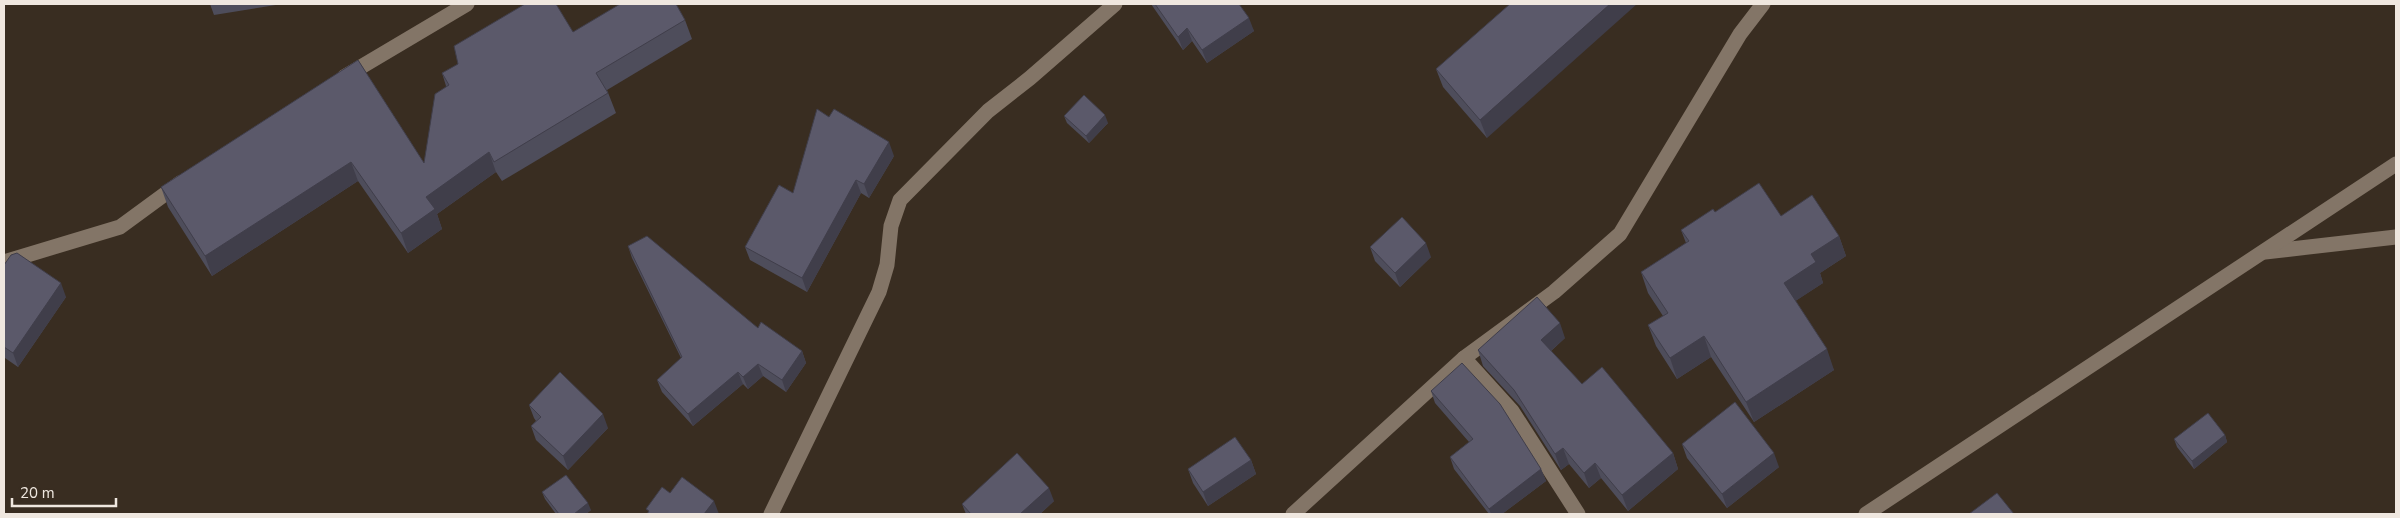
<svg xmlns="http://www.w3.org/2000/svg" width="2400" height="518" viewBox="0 0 2400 518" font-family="'Nunito Sans',sans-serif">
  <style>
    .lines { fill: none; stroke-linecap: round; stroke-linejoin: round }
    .minor { stroke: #837567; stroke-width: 15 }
    .wall { fill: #4e4d5b }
    .shaded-wall { fill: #403e4a }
    .building { fill: #5b596a; stroke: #403e4a }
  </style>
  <rect width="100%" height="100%" fill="#392d21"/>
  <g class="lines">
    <g class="minor">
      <polyline points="344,77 467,4"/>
      <polyline points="2265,252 2396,237"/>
      <polyline points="4,262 120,227 180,183"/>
      <polyline points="1464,358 1512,411 1578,514"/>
      <polyline points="771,514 879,292 887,265 891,226 900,200 988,111 1030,78 1115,4"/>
      <polyline points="1293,514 1464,358 1554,292 1620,234 1740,34 1763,4"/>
      <polyline points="1866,514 2396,164"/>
    </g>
  </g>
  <g class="wall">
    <polygon points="210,4 282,4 214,15"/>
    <polygon points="1151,4 1239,4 1254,31 1207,63 1192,41 1183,50"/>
    <polygon points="1510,4 1487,138 1443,87 1436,69"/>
    <polygon points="685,20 692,39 607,90 616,113 502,181 496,172 437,214 442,229 408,253 358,181 212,276 168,207 161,187 358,60 424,163 446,86 442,73 573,32"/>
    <polygon points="1064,116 1108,123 1089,143 1067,123"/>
    <polygon points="894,156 869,198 861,193 807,292 750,260 745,247 793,193"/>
    <polygon points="1715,212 1781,216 1839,236 1846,256 1820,273 1823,283 1795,301 1834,370 1754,422 1711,357 1677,379 1656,346 1648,325 1663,316 1648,293 1641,272 1686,243 1681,230"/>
    <polygon points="628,246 758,328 802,351 806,363 786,392 763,376 748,389 743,384 693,426 662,392 657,380 681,358 632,258"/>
    <polygon points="1370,247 1431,257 1400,287 1375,261"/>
    <polygon points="4,265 66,297 18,367 5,358 4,360"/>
    <polygon points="1565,338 1551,351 1582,384 1673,453 1678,469 1628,511 1601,478 1589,488 1569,464 1561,470 1520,406 1483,366 1478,350"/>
    <polygon points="1431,391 1541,469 1546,481 1502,514 1489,514 1454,469 1450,457 1469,442 1435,403"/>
    <polygon points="529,405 608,428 568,470 536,440 531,426 536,421 534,418"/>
    <polygon points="2225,435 2227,442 2194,469 2177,447 2174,439"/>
    <polygon points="1682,444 1779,467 1727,508 1687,458"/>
    <polygon points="1251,460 1256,474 1208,506 1193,483 1188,469"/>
    <polygon points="542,492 591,510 586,514 556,514 545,499"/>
    <polygon points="1054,501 1040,514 966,514 962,504"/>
  </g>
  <g class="shaded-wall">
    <polygon points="1610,4 1637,4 1487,138 1480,120"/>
    <polygon points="1249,18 1254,31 1207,63 1202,50"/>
    <polygon points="1187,28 1192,41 1183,50 1178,37"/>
    <polygon points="1105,115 1108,123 1089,143 1086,136"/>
    <polygon points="889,142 894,156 869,198 864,184"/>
    <polygon points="489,152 496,172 437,214 442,229 408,253 401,233 426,197"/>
    <polygon points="351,162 358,181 212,276 205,256"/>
    <polygon points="856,180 861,193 807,292 802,278"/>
    <polygon points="1839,236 1846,256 1820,273 1823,283 1791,304 1784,283 1811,254"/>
    <polygon points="1426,243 1431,257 1400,287 1395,273"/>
    <polygon points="61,283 66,297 18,367 13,353"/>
    <polygon points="1560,323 1565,338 1546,355 1541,340"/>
    <polygon points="1704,336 1711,357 1677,379 1670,358"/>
    <polygon points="1827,349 1834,370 1754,422 1746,402"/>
    <polygon points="802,351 806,363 786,392 782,380"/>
    <polygon points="758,364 763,376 748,389 743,377"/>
    <polygon points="738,372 743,384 693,426 688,414"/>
    <polygon points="603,414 608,428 568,470 563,456"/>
    <polygon points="2225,435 2227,442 2194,469 2192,461"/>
    <polygon points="1563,448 1569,464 1561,470 1555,454"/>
    <polygon points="1673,453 1678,469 1628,511 1622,495"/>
    <polygon points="1774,453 1779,467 1727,508 1722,494"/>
    <polygon points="1251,460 1256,474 1208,506 1203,492"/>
    <polygon points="1595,463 1601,478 1589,488 1584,473"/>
    <polygon points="1541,469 1546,481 1502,514 1491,514 1489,509"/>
    <polygon points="1049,488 1054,501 1040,514 1020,514"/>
    <polygon points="714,501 719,514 704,514"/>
    <polygon points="588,503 591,510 586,514 574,514"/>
  </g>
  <g class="building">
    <polygon points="525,4 556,4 573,32 620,4 676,4 685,20 596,73 608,93 494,162 489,152 426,197 435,209 401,233 351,162 205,256 161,187 358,60 424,163 435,94 449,85 442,73 458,64 454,46"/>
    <polygon points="1155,4 1239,4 1249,18 1202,50 1187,28 1178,37"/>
    <polygon points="1510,4 1610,4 1480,120 1436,69"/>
    <polygon points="1084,95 1105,115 1086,136 1064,116"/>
    <polygon points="817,109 829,117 834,109 889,142 864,184 856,180 802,278 745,247 779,185 793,193"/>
    <polygon points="1759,183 1781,216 1812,195 1839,236 1811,254 1816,262 1784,283 1827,349 1746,402 1704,336 1670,358 1648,325 1668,313 1641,272 1689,241 1681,230 1713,209 1715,212"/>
    <polygon points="1402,217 1426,243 1395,273 1370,247"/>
    <polygon points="647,236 758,328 761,322 802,351 782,380 758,364 743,377 738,372 688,414 657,380 682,357 628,246"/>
    <polygon points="17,253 61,283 13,353 4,347 4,265 11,255"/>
    <polygon points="1537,297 1560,323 1541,340 1582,384 1602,367 1673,453 1622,495 1595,463 1584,473 1563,448 1555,454 1514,390 1478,350"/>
    <polygon points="1462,363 1500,404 1541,469 1489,509 1450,457 1473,439 1431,391"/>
    <polygon points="560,372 603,414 563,456 531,426 541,417 529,405"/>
    <polygon points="1735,402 1774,453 1722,494 1682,444"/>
    <polygon points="2208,413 2225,435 2192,461 2174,439"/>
    <polygon points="1235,437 1251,460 1203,492 1188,469"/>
    <polygon points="1017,453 1049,488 1020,514 971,514 962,504"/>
    <polygon points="566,475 588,503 574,514 559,514 542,492"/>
    <polygon points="682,477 714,501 704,514 647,514 649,511 646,509 662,487 670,493"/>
    <polygon points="1997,493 2014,514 1969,514"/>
  </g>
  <rect width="2400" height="518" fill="none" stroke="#efe7df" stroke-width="10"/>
  <path d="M12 498v8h104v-8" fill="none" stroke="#efe7df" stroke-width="2.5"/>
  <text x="20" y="498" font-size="15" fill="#efe7df" stroke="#392d21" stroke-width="4" paint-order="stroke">20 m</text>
</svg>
